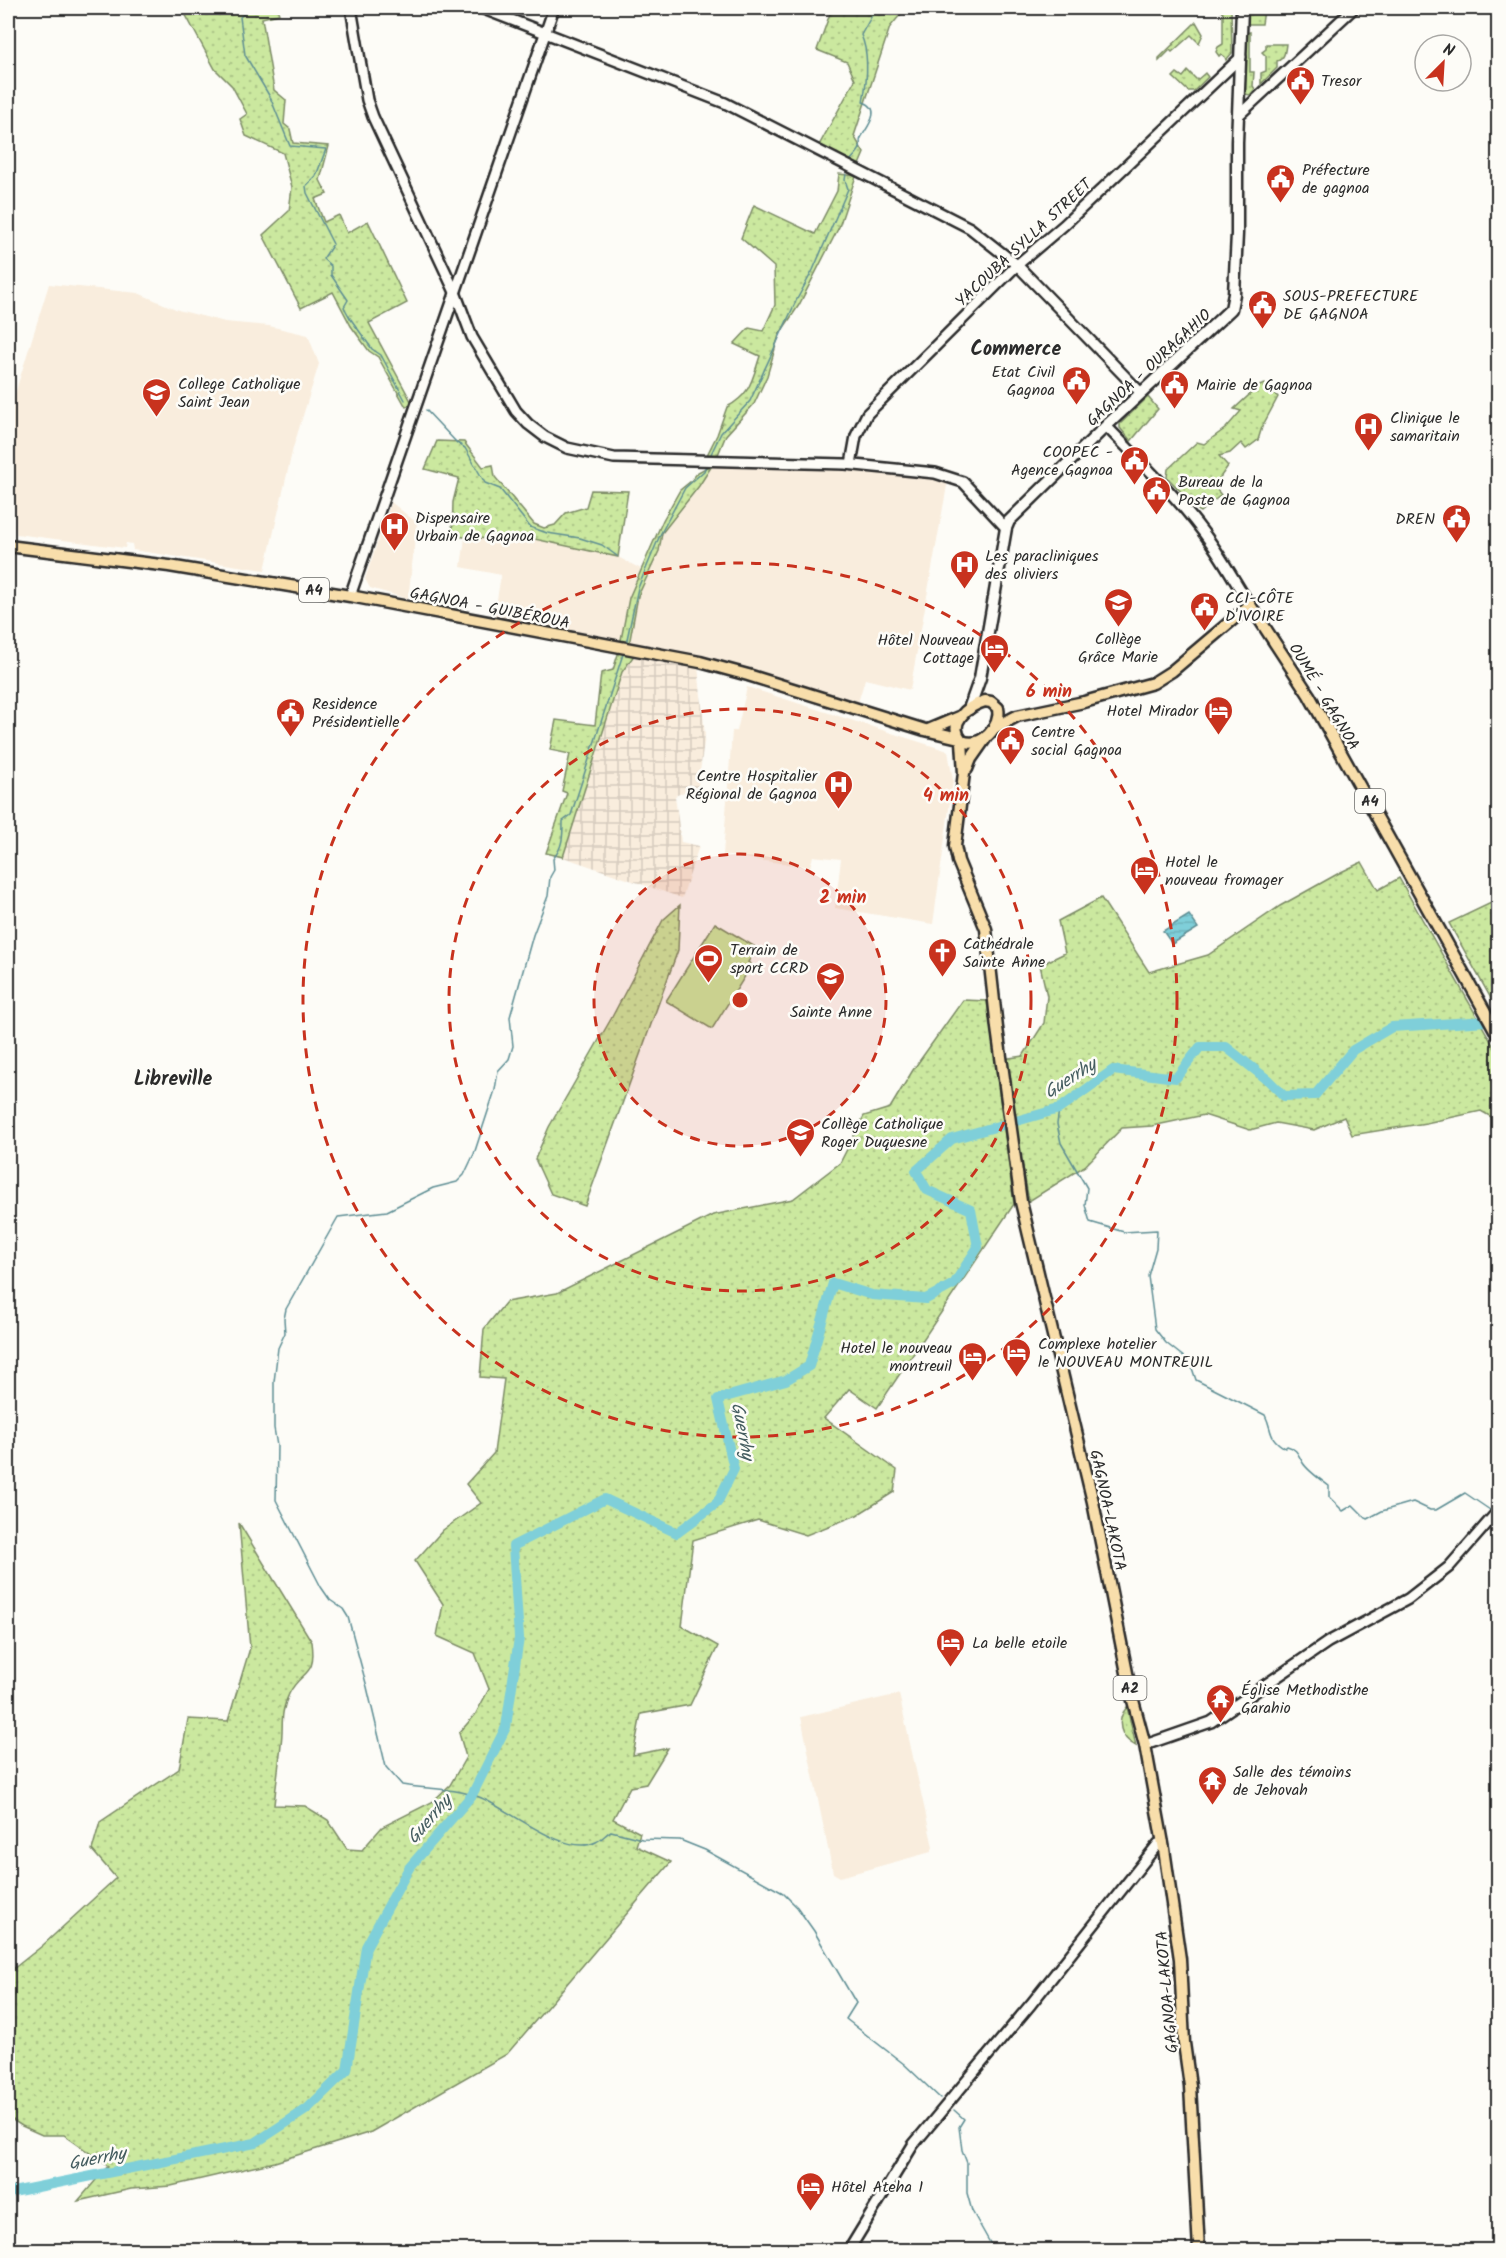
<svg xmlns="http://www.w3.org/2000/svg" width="1506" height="2258" viewBox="0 0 1506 2258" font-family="Kalam,sans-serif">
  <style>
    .built { fill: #f9eddd }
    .industrial { fill: url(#industrial-grid) }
    .grass { fill: url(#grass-dots); stroke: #7b8a65; stroke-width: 1.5 }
    .park { fill: #cbe89f; stroke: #7b8a65; stroke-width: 1.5 }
    .water { fill: url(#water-rules); stroke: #5d8d93; stroke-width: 1.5 }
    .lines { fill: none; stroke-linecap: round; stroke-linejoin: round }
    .stream { stroke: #5d8d93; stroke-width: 1.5 }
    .river { stroke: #7fcfd9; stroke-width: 10 }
    .tertiary-casing { stroke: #2b2b2b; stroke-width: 14 }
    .secondary-casing { stroke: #2b2b2b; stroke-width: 15 }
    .primary-casing { stroke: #2b2b2b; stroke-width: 15 }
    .tertiary { stroke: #fdfcf7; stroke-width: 9 }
    .secondary { stroke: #fdfcf7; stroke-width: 10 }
    .primary { stroke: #f8deab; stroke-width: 10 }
    .ring { fill: none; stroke: #c8321e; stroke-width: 3; stroke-dasharray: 10 8 }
    .labels { text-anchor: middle; stroke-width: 5; stroke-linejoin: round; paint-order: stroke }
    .shield { fill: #fdfcf7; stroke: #6a6a68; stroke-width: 1.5 }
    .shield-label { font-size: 15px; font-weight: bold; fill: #2b2b2b }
    .poi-label { font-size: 16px; fill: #2b2b2b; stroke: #fdfcf7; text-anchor: start }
    .street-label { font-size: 16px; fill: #2b2b2b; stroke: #fdfcf7 }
    .water-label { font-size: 18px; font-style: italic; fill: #445c5f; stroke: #fdfcf7 }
    .quarter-label { font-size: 20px; font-weight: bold; fill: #2b2b2b; stroke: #fdfcf7 }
    .centre { fill: #c8321e; stroke: #fdfcf7; stroke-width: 3 }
    .ring-label { font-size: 18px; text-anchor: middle; font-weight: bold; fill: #c8321e; stroke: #fdfcf7; stroke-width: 5; stroke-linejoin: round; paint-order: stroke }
  </style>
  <defs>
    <pattern id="industrial-grid" width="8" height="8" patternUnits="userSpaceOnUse" patternTransform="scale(1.5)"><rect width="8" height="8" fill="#f9eddd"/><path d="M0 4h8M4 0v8" fill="none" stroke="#d6cbbe"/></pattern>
    <pattern id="grass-dots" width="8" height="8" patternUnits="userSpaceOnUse" patternTransform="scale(1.5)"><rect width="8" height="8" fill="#cbe89f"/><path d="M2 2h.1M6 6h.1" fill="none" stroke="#aec789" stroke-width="1.8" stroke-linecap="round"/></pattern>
    <pattern id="water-rules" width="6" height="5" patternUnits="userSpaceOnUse" patternTransform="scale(1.5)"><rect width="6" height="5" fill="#7fcfd9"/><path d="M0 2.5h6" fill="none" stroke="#6eb2ba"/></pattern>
  </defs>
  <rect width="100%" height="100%" fill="#fdfcf7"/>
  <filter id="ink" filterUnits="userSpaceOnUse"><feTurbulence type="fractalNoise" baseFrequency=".0167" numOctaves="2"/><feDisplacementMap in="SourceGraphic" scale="12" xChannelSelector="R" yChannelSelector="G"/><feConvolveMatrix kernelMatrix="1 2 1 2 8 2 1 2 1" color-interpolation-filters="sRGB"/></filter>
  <g filter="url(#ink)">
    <g class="built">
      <polygon points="49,284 138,293 178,310 225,322 269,326 308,335 319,364 293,448 265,570 133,550 132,544 126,543 125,548 16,534 12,435 13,400"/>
      <polygon points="713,464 914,474 948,480 910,690 865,679 857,706 749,669 706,658 629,645 638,596 659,551 662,533 699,486"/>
      <polygon points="391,502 417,523 408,599 370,588 365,579"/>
      <polygon points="521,536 618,557 641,569 629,598 620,645 494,618 501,575 461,567 465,538"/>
      <polygon points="747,687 948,751 953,780 933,924 835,908 841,859 813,856 810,867 723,855 732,731 737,731"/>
      <polygon points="899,1694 933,1847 931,1852 840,1877 833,1873 801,1717"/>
    </g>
    <polygon class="industrial" points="635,654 698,666 705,735 698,786 675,796 681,842 699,846 682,898 563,857 622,672"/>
    <g class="grass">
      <polygon points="182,8 277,8 279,14 262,18 274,90 286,100 284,124 290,129 293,143 329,146 320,180 327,194 315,199 324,222 339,215 347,233 368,221 407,303 369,323 412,403 406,407 378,357 369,351 351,326 333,292 301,308 263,235 289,211 292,187 283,153 246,136 240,119 247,114 232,86 215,69"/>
      <polygon points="832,8 906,8 890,27 854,136 864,153 859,165 844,162 817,149 855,80 847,62 817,50"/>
      <polygon points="1218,8 1231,8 1232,53 1226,60 1225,57 1221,54 1219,56 1216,52 1218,47 1223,44 1223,13"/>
      <polygon points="1246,8 1287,8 1285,12 1264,10 1262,24 1246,24"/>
      <polygon points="1196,22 1203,34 1199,43 1191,35 1172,52 1170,50 1159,61 1159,58"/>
      <polygon points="1250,32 1250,72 1254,72 1253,86 1255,89 1250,95 1245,94 1245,33"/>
      <path d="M1266,44H1286C1285,51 1285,59 1277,61V68L1261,84V73L1266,71V56L1262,52L1266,49Z"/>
      <polygon points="1188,71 1197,80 1205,73 1208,77 1194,91 1188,91 1173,77 1177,73 1183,77"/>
      <path d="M839,174L856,176L839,227L799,305L779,335L767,376L754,404L726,435L717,457L705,459L717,435L727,407C751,394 752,380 760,356L734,344L749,328L763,331L775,305L774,267L741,238L754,205L815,234L837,191Z"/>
      <polygon points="1265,384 1278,397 1262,427 1258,440 1246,449 1241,443 1230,453 1219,456 1228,466 1214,486 1221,495 1200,512 1167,477 1168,469 1197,442 1204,444 1226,428 1241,411 1234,409 1259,386"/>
      <polygon points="1148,397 1158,409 1131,441 1120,428 1120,424"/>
      <polygon points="437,441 464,442 483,467 493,465 495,477 534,524 544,528 555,525 566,513 586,507 591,490 628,491 618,557 521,536 518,541 452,536 453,502 459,478 425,469"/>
      <polygon points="713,464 699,486 662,533 659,551 638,596 629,645 620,645 629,598 663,520 680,490 691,481 698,472"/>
      <polygon points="619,651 635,654 622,672 563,857 546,853 567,793 562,791 570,754 550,750 556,720 595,725 601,673 613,670"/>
      <polygon points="1362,862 1378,890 1399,878 1498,1054 1498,1117 1495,1119 1481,1111 1426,1123 1352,1135 1344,1117 1314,1130 1276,1123 1250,1130 1204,1115 1152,1126 1122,1128 1085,1166 1029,1201 1003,1059 1023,1056 1044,1023 1047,996 1040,965 1065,953 1058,921 1101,898 1149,972 1208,955 1280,906 1341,872"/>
      <polygon points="1491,903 1498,925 1498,1011 1449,923"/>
      <polygon points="680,905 678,950 585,1206 551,1194 535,1159 549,1127 611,1019 663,920"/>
      <path d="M963,1000L987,1001L1014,1204L877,1408L849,1389L824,1418L897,1470L894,1492L857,1515L806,1535L758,1520L693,1540L682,1626L718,1646L690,1705L641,1714L633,1755L668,1748L646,1784L630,1787L613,1819L640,1833L636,1846L671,1862L507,2054L371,2132L275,2162L171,2186L131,2189L78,2201L108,2166L64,2135H42L22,2126L8,2117V1973L42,1946L116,1878L92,1850L100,1822L179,1769L188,1719L228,1721L250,1648L239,1523L312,1642C317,1679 301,1669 289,1694C279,1716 284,1723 281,1744C279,1765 276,1785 274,1805L305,1806L328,1820L347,1849L362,1850L382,1827L432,1802L450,1785L466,1757L459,1733L475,1715L489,1689L475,1653L437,1636L443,1604L415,1561L443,1530L481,1503L466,1484L494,1453L504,1379L480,1377L484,1329L506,1302L557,1293L713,1215L793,1199L840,1163L864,1116L890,1108L913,1070Z"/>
      <path d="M1127,1707L1136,1746C1120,1738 1115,1721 1127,1707Z"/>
    </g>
    <polygon class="park" points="715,923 757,948 748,962 752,965 712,1029 666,1001"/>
    <polygon class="water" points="1189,915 1198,928 1172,944 1163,931"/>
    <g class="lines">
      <g class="stream">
        <polyline points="242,8 246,12 240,17 245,55 270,97 290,146 326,149 316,176 306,186 307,193 333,244 323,259 331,266 331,275 348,300 344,307 350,318 372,349 381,355 405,400"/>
        <path d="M851,160C854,156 859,152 860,148C861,145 859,141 861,138C866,128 884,109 863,102C867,81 870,55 861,35L876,8"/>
        <polyline points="426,410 457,443 465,448 485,483 500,489 530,527 547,533 580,538 602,545 617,556"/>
        <polyline points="710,456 721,433 750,401 796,301 813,270 848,189 845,180 846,174"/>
        <polyline points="626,644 638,588 660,535 685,488 704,471 707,463"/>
        <path d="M624,651L571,815L563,821C563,836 563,847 553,859L554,870L550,877L548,896L533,935L510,1017L513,1046L509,1059L498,1071L495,1090L474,1154L464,1175L457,1182L433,1188L387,1211L338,1217L286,1309L284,1319L285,1333L278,1348L274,1382V1428L277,1446L276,1500L321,1587L330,1600L343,1609L348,1617L367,1687L386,1767L402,1785C427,1789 455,1788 479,1797C508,1808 565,1858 596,1842C602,1839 606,1834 611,1831L642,1839L680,1840L705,1850L783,1893L797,1907L814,1931L856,2003L846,2019L904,2064L940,2098"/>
        <path d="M1059,1109L1057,1124L1061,1143L1087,1188L1085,1205L1090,1222L1124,1232L1157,1230L1156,1248L1148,1276L1155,1329L1166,1343L1190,1362L1196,1380L1265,1415C1273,1431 1267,1437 1285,1448L1287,1446C1298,1449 1298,1455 1303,1463C1308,1471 1321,1480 1329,1486V1497L1343,1511L1353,1505L1367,1519L1382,1511L1413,1502L1430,1510H1436L1465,1493L1493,1512"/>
        <polyline points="954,2110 964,2119 959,2127 962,2150 967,2163 967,2193 972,2211 994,2250"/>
      </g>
      <polyline class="river" points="8,2193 255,2143 307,2109 347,2070 366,1947 409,1868 472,1795 506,1727 519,1638 513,1546 605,1499 677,1533 717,1503 734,1469 718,1399 786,1380 809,1366 833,1283 872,1295 926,1299 954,1284 978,1247 971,1210 927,1190 916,1171 952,1139 1059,1109 1113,1070 1176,1078 1200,1047 1226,1047 1268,1080 1284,1096 1315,1095 1353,1050 1392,1027 1487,1021 1498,1012"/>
      <defs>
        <g id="tertiary">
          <polyline points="351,8 367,100 373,117 455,292 472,337 516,411 528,424 545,437 567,448 614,458 845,464 935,473 963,482 1006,528"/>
          <polyline points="481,8 725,103 970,228 1017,265 1141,393"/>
          <polyline points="1239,115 1354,8"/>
          <path d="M1106,426C1142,463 1181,500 1211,543C1225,563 1237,585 1250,605"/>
          <polyline points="851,464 856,436 867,414 1017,265 1064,225 1241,57"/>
          <polyline points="350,596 554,8"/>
          <polyline points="1145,1745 1211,1722 1328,1642 1408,1599 1449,1567 1498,1511"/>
          <polyline points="849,2250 913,2145 1031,2004 1158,1844 1163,1842"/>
        </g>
        <polyline id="secondary" points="969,709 980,678 1006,528 1009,521 1106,426 1231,309 1234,294 1237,234 1237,142 1242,8"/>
        <g id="primary">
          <polyline points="8,546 169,566 350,596 700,662 748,675 925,730 959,738"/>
          <path d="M985,701L991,702L998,708C1002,727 981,749 962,741C946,723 968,706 985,701Z"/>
          <polyline points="994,728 1017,716 1084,702 1153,683 1172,671 1250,605 1309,695 1498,1035"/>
          <polyline points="928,730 959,717"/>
          <polyline points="962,741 964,773 955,846 958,861 986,929 997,1028 1021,1202 1093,1502 1131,1693 1145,1745 1164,1849 1180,1959 1184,2043 1190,2086 1199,2250"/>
          <polyline points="967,769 971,759 985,739"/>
        </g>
      </defs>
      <use href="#tertiary" class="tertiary-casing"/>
      <use href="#secondary" class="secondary-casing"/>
      <use href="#primary" class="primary-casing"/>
      <use href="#tertiary" class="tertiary"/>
      <use href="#secondary" class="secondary"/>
      <use href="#primary" class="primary"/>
    </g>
  </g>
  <circle cx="740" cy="1000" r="146" fill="#c8321e" fill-opacity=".12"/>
  <g class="ring">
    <circle cx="740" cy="1000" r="146"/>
    <circle cx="740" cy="1000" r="291"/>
    <circle cx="740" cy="1000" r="437"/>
  </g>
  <defs>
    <symbol id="civic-pin" viewBox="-11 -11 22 30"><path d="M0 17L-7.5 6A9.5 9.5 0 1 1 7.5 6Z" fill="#c8321e" stroke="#fdfcf7"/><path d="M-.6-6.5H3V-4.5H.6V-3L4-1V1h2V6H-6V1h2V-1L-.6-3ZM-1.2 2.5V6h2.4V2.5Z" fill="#fff"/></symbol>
    <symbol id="school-pin" viewBox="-11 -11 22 30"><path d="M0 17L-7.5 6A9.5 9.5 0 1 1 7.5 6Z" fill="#c8321e" stroke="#fdfcf7"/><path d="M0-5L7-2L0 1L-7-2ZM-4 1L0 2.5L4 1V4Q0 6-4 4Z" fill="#fff"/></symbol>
    <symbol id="hospital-pin" viewBox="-11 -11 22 30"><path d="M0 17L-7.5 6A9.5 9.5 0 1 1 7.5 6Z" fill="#c8321e" stroke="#fdfcf7"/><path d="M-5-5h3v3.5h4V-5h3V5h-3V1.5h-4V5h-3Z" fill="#fff"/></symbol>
    <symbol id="hotel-pin" viewBox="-11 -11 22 30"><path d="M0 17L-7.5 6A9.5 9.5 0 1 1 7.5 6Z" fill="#c8321e" stroke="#fdfcf7"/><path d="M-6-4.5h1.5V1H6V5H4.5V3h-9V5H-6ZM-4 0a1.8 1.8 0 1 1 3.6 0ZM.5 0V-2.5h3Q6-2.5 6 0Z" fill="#fff"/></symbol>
    <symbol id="church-pin" viewBox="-11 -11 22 30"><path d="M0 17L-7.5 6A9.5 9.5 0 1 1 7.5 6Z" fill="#c8321e" stroke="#fdfcf7"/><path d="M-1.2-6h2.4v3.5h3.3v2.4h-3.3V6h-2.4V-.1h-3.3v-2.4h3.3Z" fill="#fff"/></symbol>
    <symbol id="stadium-pin" viewBox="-11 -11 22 30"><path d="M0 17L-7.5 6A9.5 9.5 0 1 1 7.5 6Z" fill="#c8321e" stroke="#fdfcf7"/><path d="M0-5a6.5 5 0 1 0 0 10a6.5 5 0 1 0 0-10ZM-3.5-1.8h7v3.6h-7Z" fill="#fff"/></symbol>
    <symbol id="temple-pin" viewBox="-11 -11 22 30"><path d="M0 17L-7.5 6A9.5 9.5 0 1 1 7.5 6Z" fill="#c8321e" stroke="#fdfcf7"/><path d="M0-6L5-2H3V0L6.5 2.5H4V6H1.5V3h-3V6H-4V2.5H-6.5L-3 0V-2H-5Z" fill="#fff"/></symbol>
  </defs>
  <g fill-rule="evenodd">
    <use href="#civic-pin" x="1284" y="64" width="33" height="45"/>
    <use href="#civic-pin" x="1264" y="162" width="33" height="45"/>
    <use href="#civic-pin" x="1246" y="288" width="33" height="45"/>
    <use href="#civic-pin" x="1060" y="364" width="33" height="45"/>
    <use href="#civic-pin" x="1158" y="368" width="33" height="45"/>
    <use href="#school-pin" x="140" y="376" width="33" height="45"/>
    <use href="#hospital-pin" x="1352" y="410" width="33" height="45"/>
    <use href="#civic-pin" x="1118" y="444" width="33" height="45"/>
    <use href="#civic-pin" x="1140" y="474" width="33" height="45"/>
    <use href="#civic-pin" x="1440" y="502" width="33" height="45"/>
    <use href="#hospital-pin" x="378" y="510" width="33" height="45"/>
    <use href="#hospital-pin" x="948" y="548" width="33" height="45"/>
    <use href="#school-pin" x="1102" y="586" width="33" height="45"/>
    <use href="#civic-pin" x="1188" y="590" width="33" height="45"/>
    <use href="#hotel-pin" x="978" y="632" width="33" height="45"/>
    <use href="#hotel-pin" x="1202" y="694" width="33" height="45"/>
    <use href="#civic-pin" x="274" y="696" width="33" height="45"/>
    <use href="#civic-pin" x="994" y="724" width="33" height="45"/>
    <use href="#hospital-pin" x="822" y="768" width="33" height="45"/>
    <use href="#hotel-pin" x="1128" y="854" width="33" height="45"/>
    <use href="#church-pin" x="926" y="936" width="33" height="45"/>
    <use href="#stadium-pin" x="692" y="942" width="33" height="45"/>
    <use href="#school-pin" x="814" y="960" width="33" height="45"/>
    <use href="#school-pin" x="784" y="1116" width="33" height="45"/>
    <use href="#hotel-pin" x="1000" y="1336" width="33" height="45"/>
    <use href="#hotel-pin" x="956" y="1340" width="33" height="45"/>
    <use href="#hotel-pin" x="934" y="1626" width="33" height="45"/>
    <use href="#temple-pin" x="1204" y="1682" width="33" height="45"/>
    <use href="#temple-pin" x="1196" y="1764" width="33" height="45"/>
    <use href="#hotel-pin" x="794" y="2170" width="33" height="45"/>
  </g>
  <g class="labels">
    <g class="shield">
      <rect x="299" y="578" width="30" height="24" rx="4.5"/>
      <rect x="1355" y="789" width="30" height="24" rx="4.5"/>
      <rect x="1113.5" y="1676" width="33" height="24" rx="4.5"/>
    </g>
    <g class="shield-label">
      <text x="314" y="595">A4</text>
      <text x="1370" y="806">A4</text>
      <text x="1130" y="1693">A2</text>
    </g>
    <g class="poi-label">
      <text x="1321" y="86">Tresor</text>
      <text x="1302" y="175">Préfecture<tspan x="1302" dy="18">de gagnoa</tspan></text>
      <text x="1283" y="301">SOUS-PREFECTURE<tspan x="1283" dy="18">DE GAGNOA</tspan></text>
      <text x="1055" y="377" text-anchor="end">Etat Civil<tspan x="1055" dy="18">Gagnoa</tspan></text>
      <text x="178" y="389">College Catholique<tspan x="178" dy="18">Saint Jean</tspan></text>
      <text x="1196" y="390">Mairie de Gagnoa</text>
      <text x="1390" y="423">Clinique le<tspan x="1390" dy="18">samaritain</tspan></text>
      <text x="1113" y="457" text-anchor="end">COOPEC -<tspan x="1113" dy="18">Agence Gagnoa</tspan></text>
      <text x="1178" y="487">Bureau de la<tspan x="1178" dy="18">Poste de Gagnoa</tspan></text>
      <text x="415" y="523">Dispensaire<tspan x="415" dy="18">Urbain de Gagnoa</tspan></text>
      <text x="1435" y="524" text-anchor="end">DREN</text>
      <text x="985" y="561">Les paracliniques<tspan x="985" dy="18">des oliviers</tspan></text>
      <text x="1225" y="603">CCI-CÔTE<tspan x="1225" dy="18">D'IVOIRE</tspan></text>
      <text x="1118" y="644" text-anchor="middle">Collège<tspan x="1118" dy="18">Grâce Marie</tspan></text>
      <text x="974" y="645" text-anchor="end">Hôtel Nouveau<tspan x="974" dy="18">Cottage</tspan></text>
      <text x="312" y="709">Residence<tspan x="312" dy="18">Présidentielle</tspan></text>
      <text x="1198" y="716" text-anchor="end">Hotel Mirador</text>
      <text x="1031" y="737">Centre<tspan x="1031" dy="18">social Gagnoa</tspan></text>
      <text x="817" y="781" text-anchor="end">Centre Hospitalier<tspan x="817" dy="18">Régional de Gagnoa</tspan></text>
      <text x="1165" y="867">Hotel le<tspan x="1165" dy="18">nouveau fromager</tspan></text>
      <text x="963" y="949">Cathédrale<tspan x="963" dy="18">Sainte Anne</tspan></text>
      <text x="730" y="955">Terrain de<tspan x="730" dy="18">sport CCRD</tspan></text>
      <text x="831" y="1017" text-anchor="middle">Sainte Anne</text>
      <text x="821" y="1129">Collège Catholique<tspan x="821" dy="18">Roger Duquesne</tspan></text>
      <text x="1038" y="1349">Complexe hotelier<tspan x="1038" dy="18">le NOUVEAU MONTREUIL</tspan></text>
      <text x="952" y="1353" text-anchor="end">Hotel le nouveau<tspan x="952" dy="18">montreuil</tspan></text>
      <text x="972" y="1648">La belle etoile</text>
      <text x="1241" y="1695">Église Methodisthe<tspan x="1241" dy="18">Garahio</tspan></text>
      <text x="1233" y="1777">Salle des témoins<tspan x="1233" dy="18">de Jehovah</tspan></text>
      <text x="831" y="2192">Hôtel Ateha 1</text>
    </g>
    <g class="street-label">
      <text transform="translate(1023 242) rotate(-43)" y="6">YACOUBA SYLLA STREET</text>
      <text transform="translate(1148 367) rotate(-43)" y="6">GAGNOA - OURAGAHIO</text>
      <text transform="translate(490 607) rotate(11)" y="6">GAGNOA - GUIBÉROUA</text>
      <text transform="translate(1325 696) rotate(59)" y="6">OUMÉ - GAGNOA</text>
      <text transform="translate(1109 1510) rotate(78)" y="6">GAGNOA-LAKOTA</text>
      <text transform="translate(1166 1992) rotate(-95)" y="6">GAGNOA-LAKOTA</text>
    </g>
    <g class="water-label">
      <text transform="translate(1070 1078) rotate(-33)" y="6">Guerrhy</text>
      <text transform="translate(743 1431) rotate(79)" y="6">Guerrhy</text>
      <text transform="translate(429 1819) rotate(-49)" y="6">Guerrhy</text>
      <text transform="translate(97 2158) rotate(-11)" y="6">Guerrhy</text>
    </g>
    <g class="quarter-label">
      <text x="1016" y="355">Commerce</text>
      <text x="173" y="1085">Libreville</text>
    </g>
  </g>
  <circle cx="740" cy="1000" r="9" class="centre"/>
  <g class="ring-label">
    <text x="1049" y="697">6 min</text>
    <text x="946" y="801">4 min</text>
    <text x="843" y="903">2 min</text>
  </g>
  <rect width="1506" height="2258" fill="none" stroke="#fdfcf7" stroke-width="30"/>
  <rect x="15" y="15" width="1476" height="2228" fill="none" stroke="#2b2b2b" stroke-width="2" filter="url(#ink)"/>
  <g transform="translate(1443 63) rotate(24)"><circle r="28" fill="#fdfcf7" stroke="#a9a8a5" stroke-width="1.5"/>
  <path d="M0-4.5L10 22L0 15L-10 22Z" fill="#c8321e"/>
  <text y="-9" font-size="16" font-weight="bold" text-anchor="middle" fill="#2b2b2b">N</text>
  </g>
</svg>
